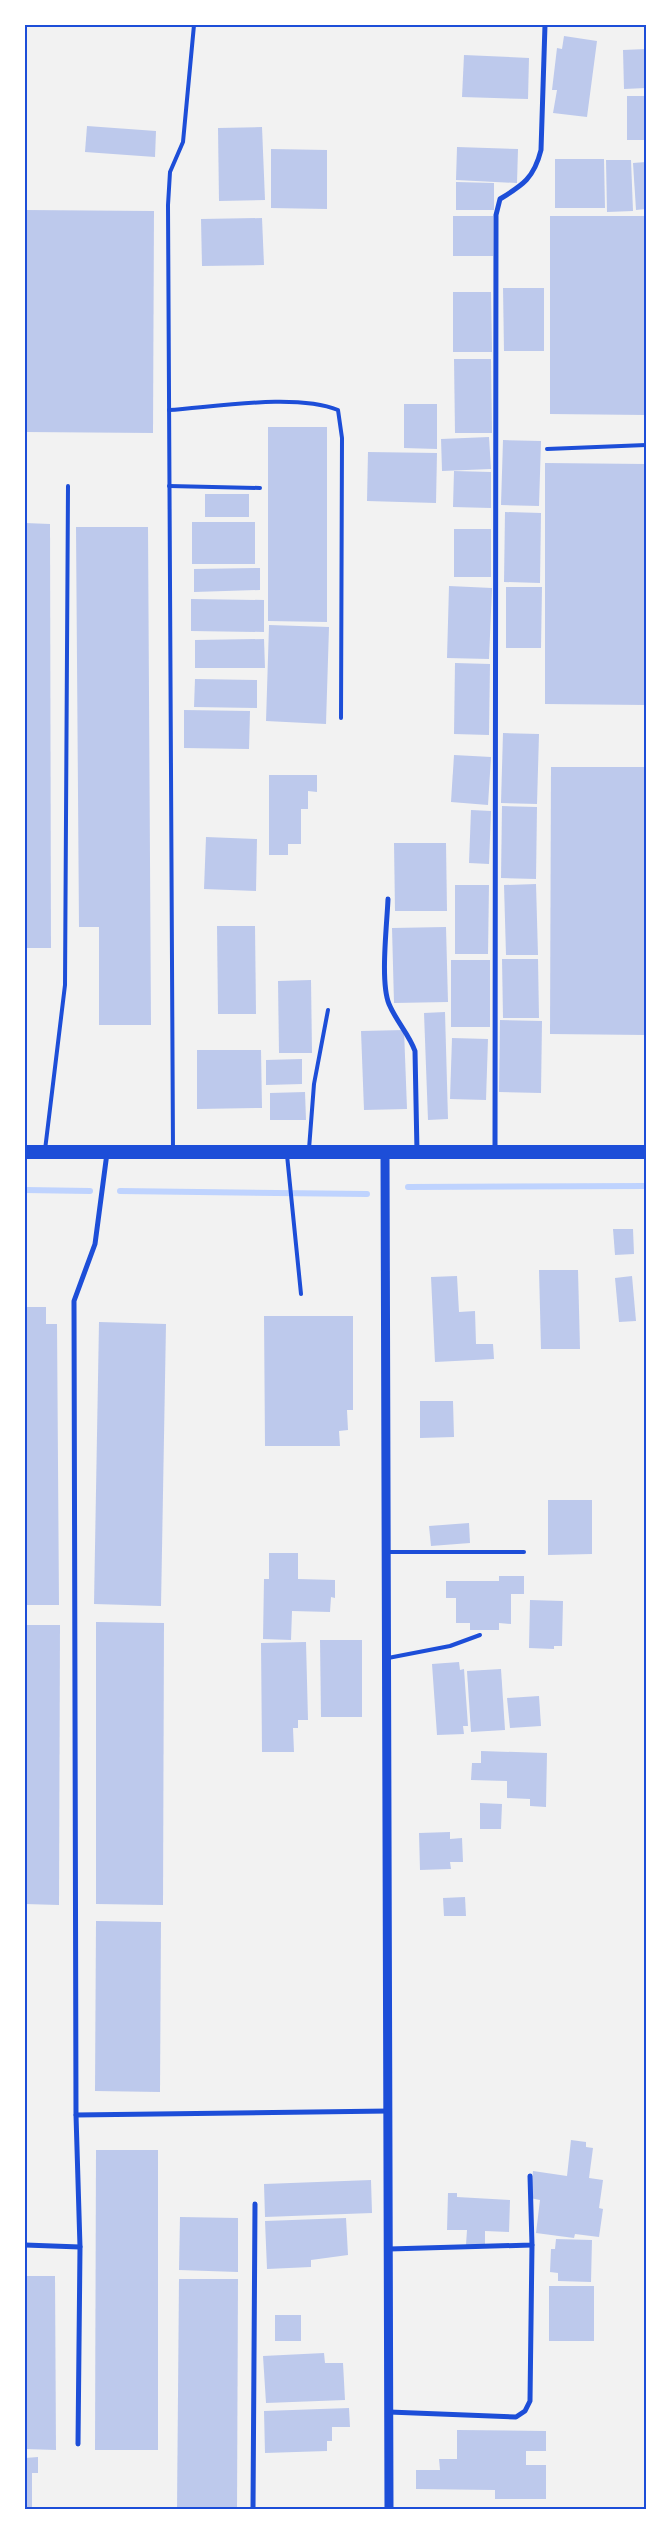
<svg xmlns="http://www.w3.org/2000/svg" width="671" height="2534" viewBox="0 0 671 2534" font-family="Karla,sans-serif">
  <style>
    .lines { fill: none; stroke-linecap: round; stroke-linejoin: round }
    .stream { stroke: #bfd3fe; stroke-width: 6 }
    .building { fill: #bdc9ec }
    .service { stroke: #1d4ed8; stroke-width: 4 }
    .minor { stroke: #1d4ed8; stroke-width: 5 }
    .tertiary { stroke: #1d4ed8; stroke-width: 9 }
    .trunk { stroke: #1d4ed8; stroke-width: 14 }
    .neatline { fill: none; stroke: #1d4ed8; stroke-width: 2 }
  </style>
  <rect width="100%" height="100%" fill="#f2f2f2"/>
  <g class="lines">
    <g class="stream">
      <polyline points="408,1187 646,1186"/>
      <polyline points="25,1190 90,1191"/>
      <polyline points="120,1191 367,1194"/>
    </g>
  </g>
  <g class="building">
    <polygon points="564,36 597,41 587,117 553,113 557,90 552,90 557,48 562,49"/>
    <polygon points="646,49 646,88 624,89 623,50"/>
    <polygon points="464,55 529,58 528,99 462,97"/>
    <rect x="627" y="96" width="19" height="44"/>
    <polygon points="87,126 156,131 155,157 85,152"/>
    <polygon points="262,127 265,200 219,201 218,128"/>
    <polygon points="457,147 518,149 517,183 456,180"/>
    <polygon points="271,149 327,150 327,209 271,208"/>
    <polygon points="555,159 604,159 605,208 555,208"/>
    <polygon points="606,160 631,160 633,211 607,212"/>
    <polygon points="646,162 646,209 636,210 633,163"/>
    <polygon points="456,182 494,183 494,210 456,210"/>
    <polygon points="25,210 154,211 153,433 25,432"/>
    <rect x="453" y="216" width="40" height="40"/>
    <polygon points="550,216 646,216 646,415 550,414"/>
    <polygon points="262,218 264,265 202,266 201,219"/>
    <polygon points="503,288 544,288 544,351 504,351"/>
    <polygon points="453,292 491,292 492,352 453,352"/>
    <polygon points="454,359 491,359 492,433 455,433"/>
    <polygon points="404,404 437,404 437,449 404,448"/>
    <polygon points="268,427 327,427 327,622 268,621"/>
    <polygon points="489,437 491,469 442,471 441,439"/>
    <polygon points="503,440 541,441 539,506 501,505"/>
    <polygon points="368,452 437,453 436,503 367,501"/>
    <polygon points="545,463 646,464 646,705 545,704"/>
    <polygon points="454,471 491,472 491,508 453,507"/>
    <rect x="205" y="494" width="44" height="23"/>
    <polygon points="505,512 541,513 540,583 504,582"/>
    <rect x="192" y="522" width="63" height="42"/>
    <polygon points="25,523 50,524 51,948 25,948"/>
    <polygon points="76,527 148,527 151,1025 99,1025 99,927 79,927"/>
    <rect x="454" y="529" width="37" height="48"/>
    <polygon points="260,568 260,590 194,592 194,569"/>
    <polygon points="449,586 492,588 489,659 447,658"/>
    <polygon points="506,587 542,587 541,648 506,648"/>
    <polygon points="191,599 264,600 264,632 191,631"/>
    <polygon points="269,625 329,627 326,724 266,721"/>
    <polygon points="264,639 265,668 195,668 195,640"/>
    <polygon points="455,663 490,664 489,735 454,734"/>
    <polygon points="195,679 257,680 257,708 194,707"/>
    <polygon points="184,710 250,711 249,749 184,748"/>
    <polygon points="503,733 539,734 537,804 501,803"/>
    <polygon points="454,755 491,757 488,805 451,802"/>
    <polygon points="551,767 646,767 646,1035 550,1034"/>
    <polygon points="269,775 317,775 317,792 308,791 308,809 301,809 301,844 288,844 288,855 269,855"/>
    <polygon points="502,806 537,807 536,879 501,878"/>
    <polygon points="471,810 491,811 489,864 469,863"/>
    <polygon points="206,837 257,839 256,891 204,889"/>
    <polygon points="394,843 446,843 447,911 395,911"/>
    <polygon points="536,884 538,955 506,955 504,885"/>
    <polygon points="455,885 489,885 488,954 455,954"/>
    <polygon points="217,926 255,926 256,1014 218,1014"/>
    <polygon points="446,927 448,1002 394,1003 392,928"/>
    <polygon points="502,959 538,959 539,1018 503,1018"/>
    <rect x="451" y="960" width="39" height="67"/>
    <polygon points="311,980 312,1053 279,1053 278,981"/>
    <polygon points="445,1012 448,1119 428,1120 424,1013"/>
    <polygon points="500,1020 542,1021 541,1093 499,1092"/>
    <polygon points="404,1030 407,1109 364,1110 361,1031"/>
    <polygon points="452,1038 488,1039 486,1100 450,1099"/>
    <polygon points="197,1050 261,1050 262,1108 197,1109"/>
    <polygon points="302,1059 302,1084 266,1085 266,1060"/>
    <polygon points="305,1092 306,1120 270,1120 270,1093"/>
    <polygon points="613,1229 633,1229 634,1254 615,1255"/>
    <polygon points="539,1270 578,1270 580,1349 541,1349"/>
    <polygon points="457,1276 459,1312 475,1311 476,1344 493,1344 494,1359 435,1362 431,1277"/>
    <polygon points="632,1276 636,1321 619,1322 615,1278"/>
    <polygon points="25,1307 46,1307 46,1324 57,1324 59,1605 25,1605"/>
    <polygon points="264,1316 353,1316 353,1410 347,1410 348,1430 339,1431 340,1446 265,1446"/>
    <polygon points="99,1322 166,1324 161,1606 94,1604"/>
    <polygon points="420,1401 453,1401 454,1437 420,1438"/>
    <polygon points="548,1500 592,1500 592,1554 548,1555"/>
    <polygon points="469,1523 470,1543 431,1546 429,1526"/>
    <polygon points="269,1553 298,1553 298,1579 335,1580 335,1598 331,1597 330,1612 292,1611 291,1640 263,1639 264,1579 269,1579"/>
    <polygon points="499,1576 524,1576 524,1594 511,1594 511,1624 499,1623 499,1630 470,1630 470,1623 456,1623 456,1598 446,1598 446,1581 499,1581"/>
    <polygon points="530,1600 563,1601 562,1646 554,1646 554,1649 529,1648"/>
    <polygon points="96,1622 164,1623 163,1905 96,1904"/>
    <polygon points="25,1625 60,1625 59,1905 25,1904"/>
    <polygon points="320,1640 362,1640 362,1717 321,1717"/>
    <polygon points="306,1642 308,1720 298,1720 298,1728 293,1728 294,1752 262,1752 261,1643"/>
    <polygon points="459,1662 460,1670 464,1669 468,1726 463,1726 464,1734 437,1735 432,1664"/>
    <polygon points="501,1669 505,1730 471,1732 467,1671"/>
    <polygon points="539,1696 541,1726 510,1728 507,1698"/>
    <polygon points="481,1751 547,1753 546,1807 530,1806 530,1799 507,1798 507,1781 471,1780 472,1763 481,1763"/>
    <polygon points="480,1803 502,1804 501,1829 480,1829"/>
    <polygon points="450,1832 450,1839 462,1838 463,1862 450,1862 451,1869 420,1870 419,1833"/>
    <polygon points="465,1897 466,1916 444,1916 443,1898"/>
    <polygon points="96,1921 161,1922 160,2092 95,2091"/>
    <polygon points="571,2140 586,2142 586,2147 593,2148 589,2178 603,2180 599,2208 603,2209 599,2237 575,2234 574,2238 536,2233 540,2200 530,2198 533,2171 567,2176"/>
    <polygon points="96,2150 158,2150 158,2450 95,2450"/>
    <polygon points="371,2180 372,2213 265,2217 264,2184"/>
    <polygon points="448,2193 457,2193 457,2197 510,2200 509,2232 485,2231 485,2246 466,2245 467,2230 447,2230"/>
    <polygon points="180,2217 238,2218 238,2272 179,2270"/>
    <polygon points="346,2218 348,2255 311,2260 311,2267 267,2269 265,2221"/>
    <polygon points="556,2239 592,2240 591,2282 558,2281 558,2273 550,2272 551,2249 555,2249"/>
    <polygon points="25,2276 55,2276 56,2450 25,2449"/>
    <polygon points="179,2279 238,2279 237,2509 177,2509"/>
    <rect x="549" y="2286" width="45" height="55"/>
    <rect x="275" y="2315" width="26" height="26"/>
    <polygon points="324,2353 325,2363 343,2363 345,2400 266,2403 263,2356"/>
    <polygon points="349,2408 350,2427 332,2427 332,2441 327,2441 327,2451 265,2453 264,2411"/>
    <polygon points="457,2430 546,2431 546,2451 526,2451 526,2465 546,2465 546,2499 495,2499 495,2490 416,2489 416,2470 440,2470 439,2459 457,2459"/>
    <polygon points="38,2457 38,2473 32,2473 32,2507 25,2508 25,2458"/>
  </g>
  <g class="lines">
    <g class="service">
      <path d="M169,410C215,407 296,393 338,410L342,438L341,718"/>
      <polyline points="547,449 646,445"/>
      <polyline points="169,486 260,488"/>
      <polyline points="309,1149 314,1084 328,1010"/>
      <polyline points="45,1150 65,985 68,486"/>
      <polyline points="173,1150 168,205 170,172 183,142 194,25"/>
      <polyline points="287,1155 301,1294"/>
      <polyline points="388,1552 524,1552"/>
      <polyline points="388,1658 450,1646 480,1635"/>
    </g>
    <g class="minor">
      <path d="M388,899C387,925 380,982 389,1004C396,1021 409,1034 415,1051L417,1152"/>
      <path d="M495,1150L496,215L500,199C523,185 534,178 541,150L545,25"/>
      <polyline points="76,2115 389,2111"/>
      <polyline points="25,2245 80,2247"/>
      <polyline points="389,2249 532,2245 530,2176"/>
      <polyline points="389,2412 516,2417 525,2411 530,2401 532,2245"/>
      <polyline points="78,2444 80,2247 76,2115 74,1301 95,1244 107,1153"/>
      <polyline points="253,2509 255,2204"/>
    </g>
    <polyline class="tertiary" points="385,1152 389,2509"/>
    <polyline class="trunk" points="25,1152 646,1152"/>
  </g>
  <rect width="671" height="2534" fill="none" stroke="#ffffff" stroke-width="52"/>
  <rect x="26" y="26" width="619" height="2482" class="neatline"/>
</svg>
